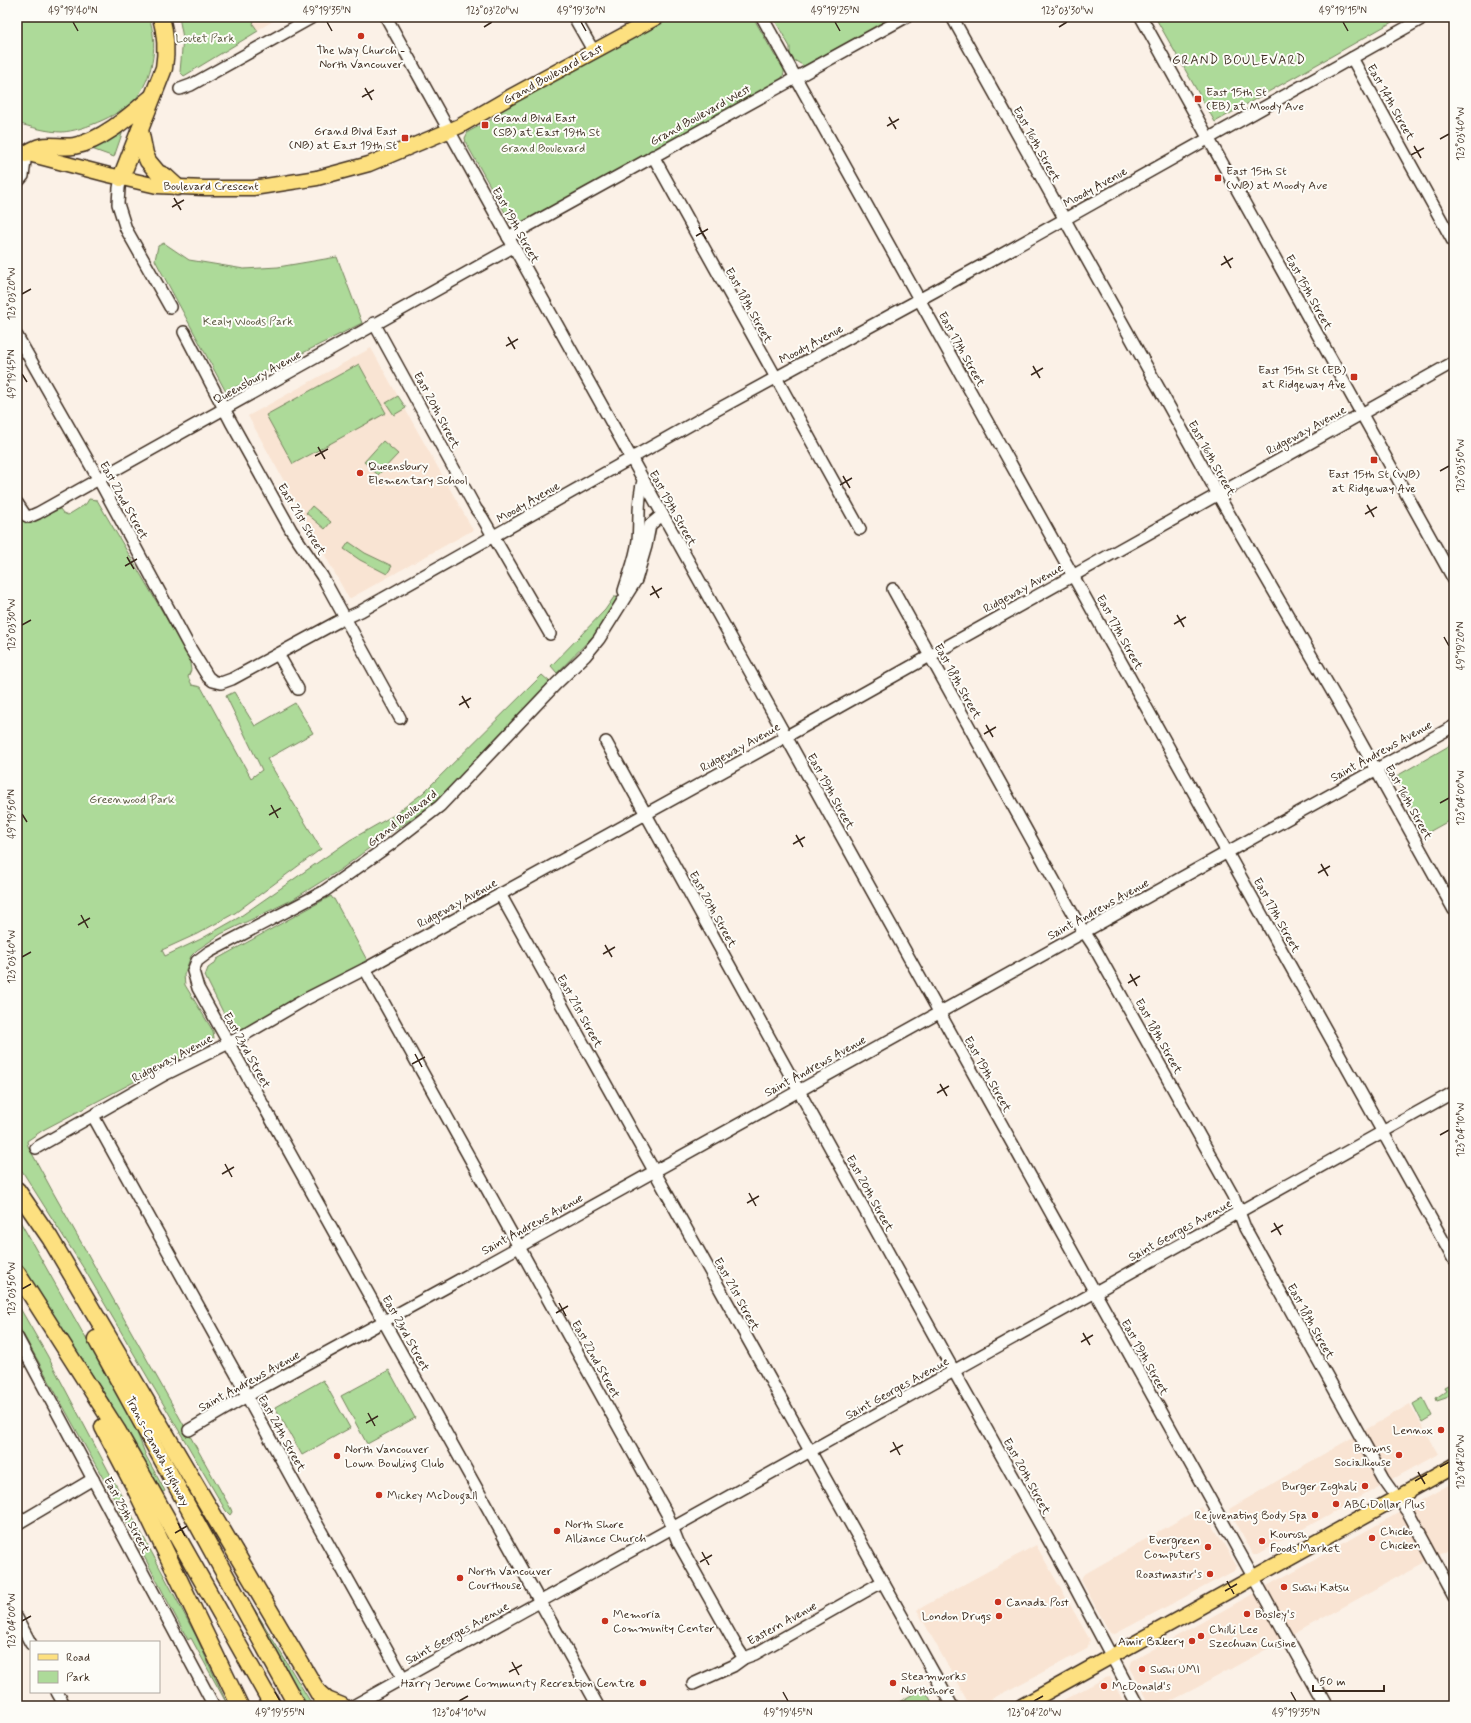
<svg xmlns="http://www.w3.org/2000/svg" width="1471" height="1723" viewBox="0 0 1471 1723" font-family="Mynerve,sans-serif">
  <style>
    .built { fill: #f9e4d3 }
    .green { fill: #adda99; stroke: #74825c }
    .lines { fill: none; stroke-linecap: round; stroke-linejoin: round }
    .minor-casing { stroke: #3b2a1e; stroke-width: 14 }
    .major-casing { stroke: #3b2a1e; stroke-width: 17 }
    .highway-casing { stroke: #3b2a1e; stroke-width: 19 }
    .minor { stroke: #fdfcf7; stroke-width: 11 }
    .major { stroke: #fde080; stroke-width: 14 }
    .highway { stroke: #fde080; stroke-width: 16 }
    .ticks { fill: none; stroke: #3b2a1e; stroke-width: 1.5 }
    .poi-dot { fill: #c8321e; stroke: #fdfcf7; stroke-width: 1.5 }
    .labels { text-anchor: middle; stroke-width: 4; stroke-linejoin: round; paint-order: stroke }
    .park-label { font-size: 12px; fill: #58563d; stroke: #fdfcf7 }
    .poi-label { font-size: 12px; fill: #3b2a1e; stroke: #fdfcf7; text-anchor: start }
    .street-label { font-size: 12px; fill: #3b2a1e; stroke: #fdfcf7 }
    .neighbourhood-label { font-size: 13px; letter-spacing: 1px; fill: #3b2a1e; stroke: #fdfcf7 }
    .neatline { fill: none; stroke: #3b2a1e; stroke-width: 1.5 }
    .ticks-label { font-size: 10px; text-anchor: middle; fill: #3b2a1e }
  </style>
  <rect width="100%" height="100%" fill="#fbf1e7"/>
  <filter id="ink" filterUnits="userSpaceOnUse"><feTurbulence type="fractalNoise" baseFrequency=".025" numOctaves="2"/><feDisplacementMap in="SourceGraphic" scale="8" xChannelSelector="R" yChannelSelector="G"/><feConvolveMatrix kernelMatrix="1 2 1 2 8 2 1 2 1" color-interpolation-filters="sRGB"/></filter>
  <g filter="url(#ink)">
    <g class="built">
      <polygon points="249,17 280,17 256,31"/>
      <polygon points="371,348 473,530 349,599 248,416"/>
      <polygon points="1410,1404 1438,1454 1258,1554 1253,1554 1229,1509"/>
      <polygon points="1454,1482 1454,1546 1198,1687 1161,1706 1151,1706 1130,1667 1132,1661"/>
      <polygon points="1202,1507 1236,1565 1234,1571 1115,1634 1110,1633 1081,1580 1083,1575"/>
      <polygon points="1036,1545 1090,1640 1087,1649 978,1706 970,1706 917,1610"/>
      <polygon points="1110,1677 1126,1706 1052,1706 1105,1678"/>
    </g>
    <g class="green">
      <path d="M17,17H149C158,44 154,72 138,96C125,113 83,131 62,132C47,132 31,127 17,123Z"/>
      <polygon points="179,17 255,17 253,24 258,31 184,76 180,72 183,38"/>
      <path d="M665,17H753L775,56C785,62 788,74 778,82L521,224L512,225L466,143L465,138L468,132L494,118L503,108L512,101Z"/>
      <polygon points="773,17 894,17 804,66 794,60 790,54 790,47"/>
      <polygon points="1155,17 1401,17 1215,122"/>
      <polygon points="124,128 114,157 89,148"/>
      <polygon points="164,243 189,260 244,269 278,267 337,257 362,323 226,392 155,260 158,246"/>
      <polygon points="359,364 386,413 293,464 266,415"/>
      <polygon points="398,396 406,408 394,415 386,403"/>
      <polygon points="383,441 398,454 378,475 364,462"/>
      <polygon points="17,493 32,521 60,509 63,513 68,515 86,504 89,499 97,500 189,657 191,670 188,677 192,685 201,687 251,778 262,770 226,696 234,692 255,726 295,703 313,733 267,759 321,849 235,913 197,934 162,950 165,956 201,939 238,918 350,840 394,815 423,793 542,675 550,682 439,801 384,837 340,870 292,900 221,934 197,950 191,956 184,975 185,985 213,1031 214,1038 202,1046 43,1130 27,1141 28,1146 54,1194 231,1509 232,1512 230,1515 226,1511 86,1272 17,1163"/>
      <polygon points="312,506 331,522 325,529 306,513"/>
      <polygon points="349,542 365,553 392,566 387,574 360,560 344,549"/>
      <polygon points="614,597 617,597 603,626 557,673 551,666 605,610"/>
      <polygon points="1454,743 1454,818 1427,833 1395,777"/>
      <polygon points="331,896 333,899 334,899 368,962 240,1032 234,1030 230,1026 205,976 208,968 215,963 217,959"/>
      <polygon points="17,1216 133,1422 146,1456 165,1491 161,1493 108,1399 17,1259"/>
      <polygon points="17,1303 47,1355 196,1636 228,1706 191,1638 188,1640 104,1480 17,1323"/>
      <polygon points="389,1370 415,1418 367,1444 341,1396"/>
      <polygon points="323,1380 350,1428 302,1455 275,1407"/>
      <polygon points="1454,1382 1454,1392 1446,1398 1437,1401 1436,1398 1446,1391 1444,1387"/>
      <polygon points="1423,1398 1432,1416 1422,1422 1413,1404"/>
      <polygon points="238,1582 313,1706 307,1706"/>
      <polygon points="924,1688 934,1706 892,1706"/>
    </g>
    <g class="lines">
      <defs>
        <g id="minor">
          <polyline points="386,17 1325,1706"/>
          <polyline points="574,17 594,52"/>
          <polyline points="762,17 1454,1260"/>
          <polyline points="952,17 1225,507 1340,705 1454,910"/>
          <polyline points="1141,17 1454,580"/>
          <polyline points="1352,58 1454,243"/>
          <polyline points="180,89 191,85 313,17"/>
          <polyline points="653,156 860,529"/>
          <polyline points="121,178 119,188 118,204 126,229 170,307"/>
          <polyline points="17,183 23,176 26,154"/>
          <polyline points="508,237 906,17"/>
          <polyline points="374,323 476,509 482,517 550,634"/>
          <polyline points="184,332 231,422 291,530 322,576 400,718"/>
          <polyline points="17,336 99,480 190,648 208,677 213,681 221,683 232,679 337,622 361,611 713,412 992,260 1425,17"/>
          <polyline points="17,503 25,515 29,517 38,513 513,247"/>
          <polyline points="893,589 1075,918 1093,945 1233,1196 1245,1228 1384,1479 1409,1514 1454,1597"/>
          <path d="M624,591C629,574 636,558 638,540C640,520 637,500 643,481"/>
          <polyline points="278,654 298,689"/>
          <polyline points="606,742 946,1357 1070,1578 1138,1706"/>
          <polyline points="500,894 952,1706"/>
          <polyline points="365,969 667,1514 678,1542 738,1649 744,1658"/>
          <polyline points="93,1116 240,1381 253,1408 307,1506 403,1678"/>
          <polyline points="36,1148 164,1075 239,1038 306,999 365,969 796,731 1454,362"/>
          <polyline points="17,1337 214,1706"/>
          <polyline points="189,1430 247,1396 452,1284 1454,726"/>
          <polyline points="17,1524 93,1479"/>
          <polyline points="17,1618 31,1644"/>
          <polyline points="693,1684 733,1666 744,1658 755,1654 882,1582"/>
          <polyline points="57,1692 65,1706"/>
          <polyline points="353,1706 1454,1092"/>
          <polyline points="598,1706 198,988 193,971 197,961 209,952 323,892 391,844 440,806 556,684 585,656 599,639 636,580 646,546 650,525 662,515"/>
        </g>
        <g id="major">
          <polyline points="17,151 109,175 157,186 205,188 253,188 317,178 369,164 460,126 510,97 657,17"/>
          <polyline points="1022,1706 1454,1466"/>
        </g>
        <g id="highway">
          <polyline points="140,130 145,154 148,161 158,173 165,176 177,187"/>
          <path d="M26,154C31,151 35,148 40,147C50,144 63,148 74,146C102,141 131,115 152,97"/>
          <path d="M121,178L164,68C167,50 166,35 161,17"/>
          <polyline points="17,1190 50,1238 326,1706"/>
          <polyline points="17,1273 117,1430 273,1706"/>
          <polyline points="96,1339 297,1706"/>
          <polyline points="103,1427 133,1484 240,1706"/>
          <polyline points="319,1693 327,1700 342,1706"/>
        </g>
      </defs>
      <use href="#minor" class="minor-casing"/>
      <use href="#major" class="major-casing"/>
      <use href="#highway" class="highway-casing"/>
      <use href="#minor" class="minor"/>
      <use href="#major" class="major"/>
      <use href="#highway" class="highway"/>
    </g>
  </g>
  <path class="ticks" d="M73,22L78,31M327,22L332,31M581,22L586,31M835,22L840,31M1343,22L1348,31M484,27L492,22M1059,27L1067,22M365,88L372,100M362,97L374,90M889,117L896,129M887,126L899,119M1440,139L1449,134M1414,146L1421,158M1411,155L1424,148M174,198L181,210M172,207L184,200M699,227L706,239M696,236L708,229M1224,256L1231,268M1221,265L1233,258M22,294L31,289M508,337L515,349M506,346L518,339M1033,366L1040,378M22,374L27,382M1031,375L1043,368M318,447L325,459M315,456L328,449M1440,471L1449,466M843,476L850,488M840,485L852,478M1367,505L1374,517M1365,514L1377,507M127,557L134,569M125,566L137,559M652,586L659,598M650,595L662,588M1177,615L1184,627M1174,624L1186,617M22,625L31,620M1444,637L1449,646M462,696L469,708M459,705L471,698M986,725L993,737M984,734L996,727M1440,803L1449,798M271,805L278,818M22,814L27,822M269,815L281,808M796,835L803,847M793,844L805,837M1321,864L1328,876M1318,873L1330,866M81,915L88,928M78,925L90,918M605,945L612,957M603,954L615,947M22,957L31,952M1130,974L1137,986M1128,983L1140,976M415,1054L422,1067M412,1064L425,1057M940,1084L947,1096M937,1093L949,1086M1440,1135L1449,1130M225,1164L232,1177M222,1174L234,1167M749,1193L756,1206M747,1203L759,1196M1274,1223L1281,1235M1271,1232L1283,1225M22,1289L31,1284M559,1303L566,1316M556,1313L568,1306M1083,1333L1090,1345M1081,1342L1093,1335M368,1413L375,1426M366,1423L378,1416M893,1442L900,1455M890,1452L903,1445M1440,1467L1449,1462M1418,1472L1425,1484M1415,1481L1427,1474M178,1523L185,1536M175,1533L187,1526M702,1552L709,1565M700,1562L712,1555M1227,1581L1234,1594M1225,1591L1237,1584M22,1621L31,1616M512,1662L519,1675M509,1672L522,1665M275,1692L280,1701M783,1692L788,1701M1291,1692L1296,1701M459,1701L468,1696M1034,1701L1043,1696"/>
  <g class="poi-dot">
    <circle cx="361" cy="36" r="4"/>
    <rect x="1194" y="95" width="8" height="8" rx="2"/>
    <rect x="481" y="121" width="8" height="8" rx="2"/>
    <rect x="401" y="134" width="8" height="8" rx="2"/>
    <rect x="1214" y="174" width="8" height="8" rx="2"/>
    <rect x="1350" y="373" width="8" height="8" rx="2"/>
    <rect x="1370" y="456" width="8" height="8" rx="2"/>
    <circle cx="360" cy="473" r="4"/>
    <circle cx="1441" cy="1430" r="4"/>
    <circle cx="1399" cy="1455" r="4"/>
    <circle cx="337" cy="1456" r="4"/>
    <circle cx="1365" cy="1486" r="4"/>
    <circle cx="379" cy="1495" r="4"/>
    <circle cx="1336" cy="1504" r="4"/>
    <circle cx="1315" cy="1515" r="4"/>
    <circle cx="557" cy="1531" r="4"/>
    <circle cx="1372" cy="1538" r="4"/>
    <circle cx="1262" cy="1541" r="4"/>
    <circle cx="1208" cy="1547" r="4"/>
    <circle cx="1210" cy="1574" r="4"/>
    <circle cx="460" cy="1578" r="4"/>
    <circle cx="1284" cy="1587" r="4"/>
    <circle cx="998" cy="1602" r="4"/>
    <circle cx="1247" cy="1614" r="4"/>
    <circle cx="999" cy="1616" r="4"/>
    <circle cx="605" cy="1621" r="4"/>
    <circle cx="1201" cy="1636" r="4"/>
    <circle cx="1192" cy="1641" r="4"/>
    <circle cx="1142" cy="1669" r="4"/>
    <circle cx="643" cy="1683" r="4"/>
    <circle cx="893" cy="1683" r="4"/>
    <circle cx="1104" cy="1686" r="4"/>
  </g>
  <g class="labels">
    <g class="park-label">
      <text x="205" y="42">Loutet Park</text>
      <text x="543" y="152">Grand Boulevard</text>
      <text x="248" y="325">Kealy Woods Park</text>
      <text x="132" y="803">Greenwood Park</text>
    </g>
    <g class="poi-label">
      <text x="361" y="54" text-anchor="middle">The Way Church -<tspan x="361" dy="14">North Vancouver</tspan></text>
      <text x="1206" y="96">East 15th St<tspan x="1206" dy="14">(EB) at Moody Ave</tspan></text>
      <text x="493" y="122">Grand Blvd East<tspan x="493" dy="14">(SB) at East 19th St</tspan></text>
      <text x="397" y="135" text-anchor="end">Grand Blvd East<tspan x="397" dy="14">(NB) at East 19th St</tspan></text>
      <text x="1226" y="175">East 15th St<tspan x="1226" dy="14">(WB) at Moody Ave</tspan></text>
      <text x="1346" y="374" text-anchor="end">East 15th St (EB)<tspan x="1346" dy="14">at Ridgeway Ave</tspan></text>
      <text x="368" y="470">Queensbury<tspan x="368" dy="14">Elementary School</tspan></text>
      <text x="1374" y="478" text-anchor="middle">East 15th St (WB)<tspan x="1374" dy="14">at Ridgeway Ave</tspan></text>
      <text x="1433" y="1434" text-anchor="end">Lennox</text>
      <text x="1391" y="1452" text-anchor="end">Browns<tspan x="1391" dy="14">Socialhouse</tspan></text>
      <text x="345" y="1453">North Vancouver<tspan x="345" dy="14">Lown Bowling Club</tspan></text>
      <text x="1357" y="1490" text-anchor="end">Burger Zoghali</text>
      <text x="387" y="1499">Mickey McDougall</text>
      <text x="1344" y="1508">ABC Dollar Plus</text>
      <text x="1307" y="1519" text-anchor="end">Rejuvenating Body Spa</text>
      <text x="565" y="1528">North Shore<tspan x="565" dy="14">Alliance Church</tspan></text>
      <text x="1380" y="1535">Chicko<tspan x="1380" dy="14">Chicken</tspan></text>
      <text x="1270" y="1538">Kourosh<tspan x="1270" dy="14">Foods Market</tspan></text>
      <text x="1200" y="1544" text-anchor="end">Evergreen<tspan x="1200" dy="14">Computers</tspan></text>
      <text x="468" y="1575">North Vancouver<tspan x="468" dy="14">Courthouse</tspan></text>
      <text x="1202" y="1578" text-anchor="end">Roastmastir's</text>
      <text x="1292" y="1591">Sushi Katsu</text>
      <text x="1006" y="1606">Canada Post</text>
      <text x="613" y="1618">Memoria<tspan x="613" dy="14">Community Center</tspan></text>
      <text x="1255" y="1618">Bosley's</text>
      <text x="991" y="1620" text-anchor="end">London Drugs</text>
      <text x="1209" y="1633">Chilli Lee<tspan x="1209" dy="14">Szechuan Cuisine</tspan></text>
      <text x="1184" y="1645" text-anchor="end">Amir Bakery</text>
      <text x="1150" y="1673">Sushi UMI</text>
      <text x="901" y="1680">Steamworks<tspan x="901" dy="14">Northshore</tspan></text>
      <text x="635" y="1687" text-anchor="end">Harry Jerome Community Recreation Centre</text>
      <text x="1112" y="1690">McDonald's</text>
    </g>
    <g class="street-label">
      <text transform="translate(553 74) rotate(-29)" y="4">Grand Boulevard East</text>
      <text transform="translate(1391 102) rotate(61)" y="4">East 14th Street</text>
      <text transform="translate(700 115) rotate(-29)" y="4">Grand Boulevard West</text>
      <text transform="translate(1037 144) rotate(61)" y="4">East 16th Street</text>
      <text x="211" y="190">Boulevard Crescent</text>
      <text transform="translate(1095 187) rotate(-29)" y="4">Moody Avenue</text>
      <text transform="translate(516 225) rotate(61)" y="4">East 19th Street</text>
      <text transform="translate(1309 292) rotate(61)" y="4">East 15th Street</text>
      <text transform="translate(749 305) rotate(61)" y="4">East 18th Street</text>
      <text transform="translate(811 344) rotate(-28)" y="4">Moody Avenue</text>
      <text transform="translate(962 349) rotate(61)" y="4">East 17th Street</text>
      <text transform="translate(257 377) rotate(-29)" y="4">Queensbury Avenue</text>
      <text transform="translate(437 410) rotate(62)" y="4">East 20th Street</text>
      <text transform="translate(1306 430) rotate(-29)" y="4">Ridgeway Avenue</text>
      <text transform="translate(1212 458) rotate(61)" y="4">East 16th Street</text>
      <text transform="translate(124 500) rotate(61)" y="4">East 22nd Street</text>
      <text transform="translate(528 502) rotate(-30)" y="4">Moody Avenue</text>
      <text transform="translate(673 508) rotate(61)" y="4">East 19th Street</text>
      <text transform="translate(302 519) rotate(59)" y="4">East 21st Street</text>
      <text transform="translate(1023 588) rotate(-29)" y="4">Ridgeway Avenue</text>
      <text transform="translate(1120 632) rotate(61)" y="4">East 17th Street</text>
      <text transform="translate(958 681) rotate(61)" y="4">East 18th Street</text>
      <text transform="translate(740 747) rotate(-29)" y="4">Ridgeway Avenue</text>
      <text transform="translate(1381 751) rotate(-29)" y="4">Saint Andrews Avenue</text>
      <text transform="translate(831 791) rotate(61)" y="4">East 19th Street</text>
      <text transform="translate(1409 802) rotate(61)" y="4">East 16th Street</text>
      <text transform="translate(402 818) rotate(-38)" y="4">Grand Boulevard</text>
      <text transform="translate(457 903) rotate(-29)" y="4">Ridgeway Avenue</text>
      <text transform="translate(713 909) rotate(61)" y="4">East 20th Street</text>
      <text transform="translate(1098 909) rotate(-29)" y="4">Saint Andrews Avenue</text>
      <text transform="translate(1277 915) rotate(61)" y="4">East 17th Street</text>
      <text transform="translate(580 1011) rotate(61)" y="4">East 21st Street</text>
      <text transform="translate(1159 1036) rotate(61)" y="4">East 18th Street</text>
      <text transform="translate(247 1050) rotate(61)" y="4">East 23rd Street</text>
      <text transform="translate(172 1058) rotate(-28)" y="4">Ridgeway Avenue</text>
      <text transform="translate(815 1066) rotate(-29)" y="4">Saint Andrews Avenue</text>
      <text transform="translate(988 1074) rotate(61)" y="4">East 19th Street</text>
      <text transform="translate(870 1193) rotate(61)" y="4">East 20th Street</text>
      <text transform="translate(532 1224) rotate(-29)" y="4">Saint Andrews Avenue</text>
      <text transform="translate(1180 1230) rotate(-29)" y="4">Saint Georges Avenue</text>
      <text transform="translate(737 1294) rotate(61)" y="4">East 21st Street</text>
      <text transform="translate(1311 1321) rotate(61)" y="4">East 18th Street</text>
      <text transform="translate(406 1333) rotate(61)" y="4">East 23rd Street</text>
      <text transform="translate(1145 1357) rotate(61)" y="4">East 19th Street</text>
      <text transform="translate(596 1359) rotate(61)" y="4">East 22nd Street</text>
      <text transform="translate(249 1381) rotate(-29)" y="4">Saint Andrews Avenue</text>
      <text transform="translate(897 1388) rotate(-29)" y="4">Saint Georges Avenue</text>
      <text transform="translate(282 1433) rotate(61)" y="4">East 24th Street</text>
      <text transform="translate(158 1451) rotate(62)" y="4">Trans-Canada Highway</text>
      <text transform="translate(1027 1476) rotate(61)" y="4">East 20th Street</text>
      <text transform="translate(127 1515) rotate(62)" y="4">East 25th Street</text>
      <text transform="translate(782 1623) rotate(-29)" y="4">Eastern Avenue</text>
      <text transform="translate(457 1633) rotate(-29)" y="4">Saint Georges Avenue</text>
    </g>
    <g class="neighbourhood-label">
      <text x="1239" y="64">GRAND BOULEVARD</text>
    </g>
  </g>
  <rect width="1471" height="1723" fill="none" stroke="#fdfcf7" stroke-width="44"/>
  <rect x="30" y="1641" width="130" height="52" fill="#fdfcf7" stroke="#afa8a0"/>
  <rect x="38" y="1654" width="20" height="6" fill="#fde080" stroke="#afa8a0"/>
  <text x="66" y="1661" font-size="12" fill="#3b2a1e">Road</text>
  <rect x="38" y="1671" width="20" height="12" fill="#adda99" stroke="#afa8a0"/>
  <text x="66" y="1681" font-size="12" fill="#3b2a1e">Park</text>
  <path d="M1313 1685v6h71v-6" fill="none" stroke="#3b2a1e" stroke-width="2"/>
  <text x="1319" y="1685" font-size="12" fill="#3b2a1e" stroke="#fdfcf7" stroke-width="3" paint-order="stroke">50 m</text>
  <rect x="22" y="22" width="1427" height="1679" class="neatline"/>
  <g class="ticks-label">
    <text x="73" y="14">49°19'40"N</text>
    <text x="327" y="14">49°19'35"N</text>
    <text x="492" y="14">123°03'20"W</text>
    <text x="581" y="14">49°19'30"N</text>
    <text x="835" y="14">49°19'25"N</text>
    <text x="1067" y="14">123°03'30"W</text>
    <text x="1343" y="14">49°19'15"N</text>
    <text transform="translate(1460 134) rotate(-90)" y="4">123°03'40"W</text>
    <text transform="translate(11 294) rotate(-90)" y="4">123°03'20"W</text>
    <text transform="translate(11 374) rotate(-90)" y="4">49°19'45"N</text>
    <text transform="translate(1460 466) rotate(-90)" y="4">123°03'50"W</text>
    <text transform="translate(11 625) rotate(-90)" y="4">123°03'30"W</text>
    <text transform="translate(1460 646) rotate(-90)" y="4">49°19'20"N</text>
    <text transform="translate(1460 798) rotate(-90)" y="4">123°04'00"W</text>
    <text transform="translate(11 814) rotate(-90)" y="4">49°19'50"N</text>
    <text transform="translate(11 957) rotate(-90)" y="4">123°03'40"W</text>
    <text transform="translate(1460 1130) rotate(-90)" y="4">123°04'10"W</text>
    <text transform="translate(11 1289) rotate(-90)" y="4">123°03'50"W</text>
    <text transform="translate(1460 1462) rotate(-90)" y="4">123°04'20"W</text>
    <text transform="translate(11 1621) rotate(-90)" y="4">123°04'00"W</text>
    <text x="280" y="1716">49°19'55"N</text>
    <text x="459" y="1716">123°04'10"W</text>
    <text x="788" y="1716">49°19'45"N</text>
    <text x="1034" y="1716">123°04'20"W</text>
    <text x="1296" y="1716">49°19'35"N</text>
  </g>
</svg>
